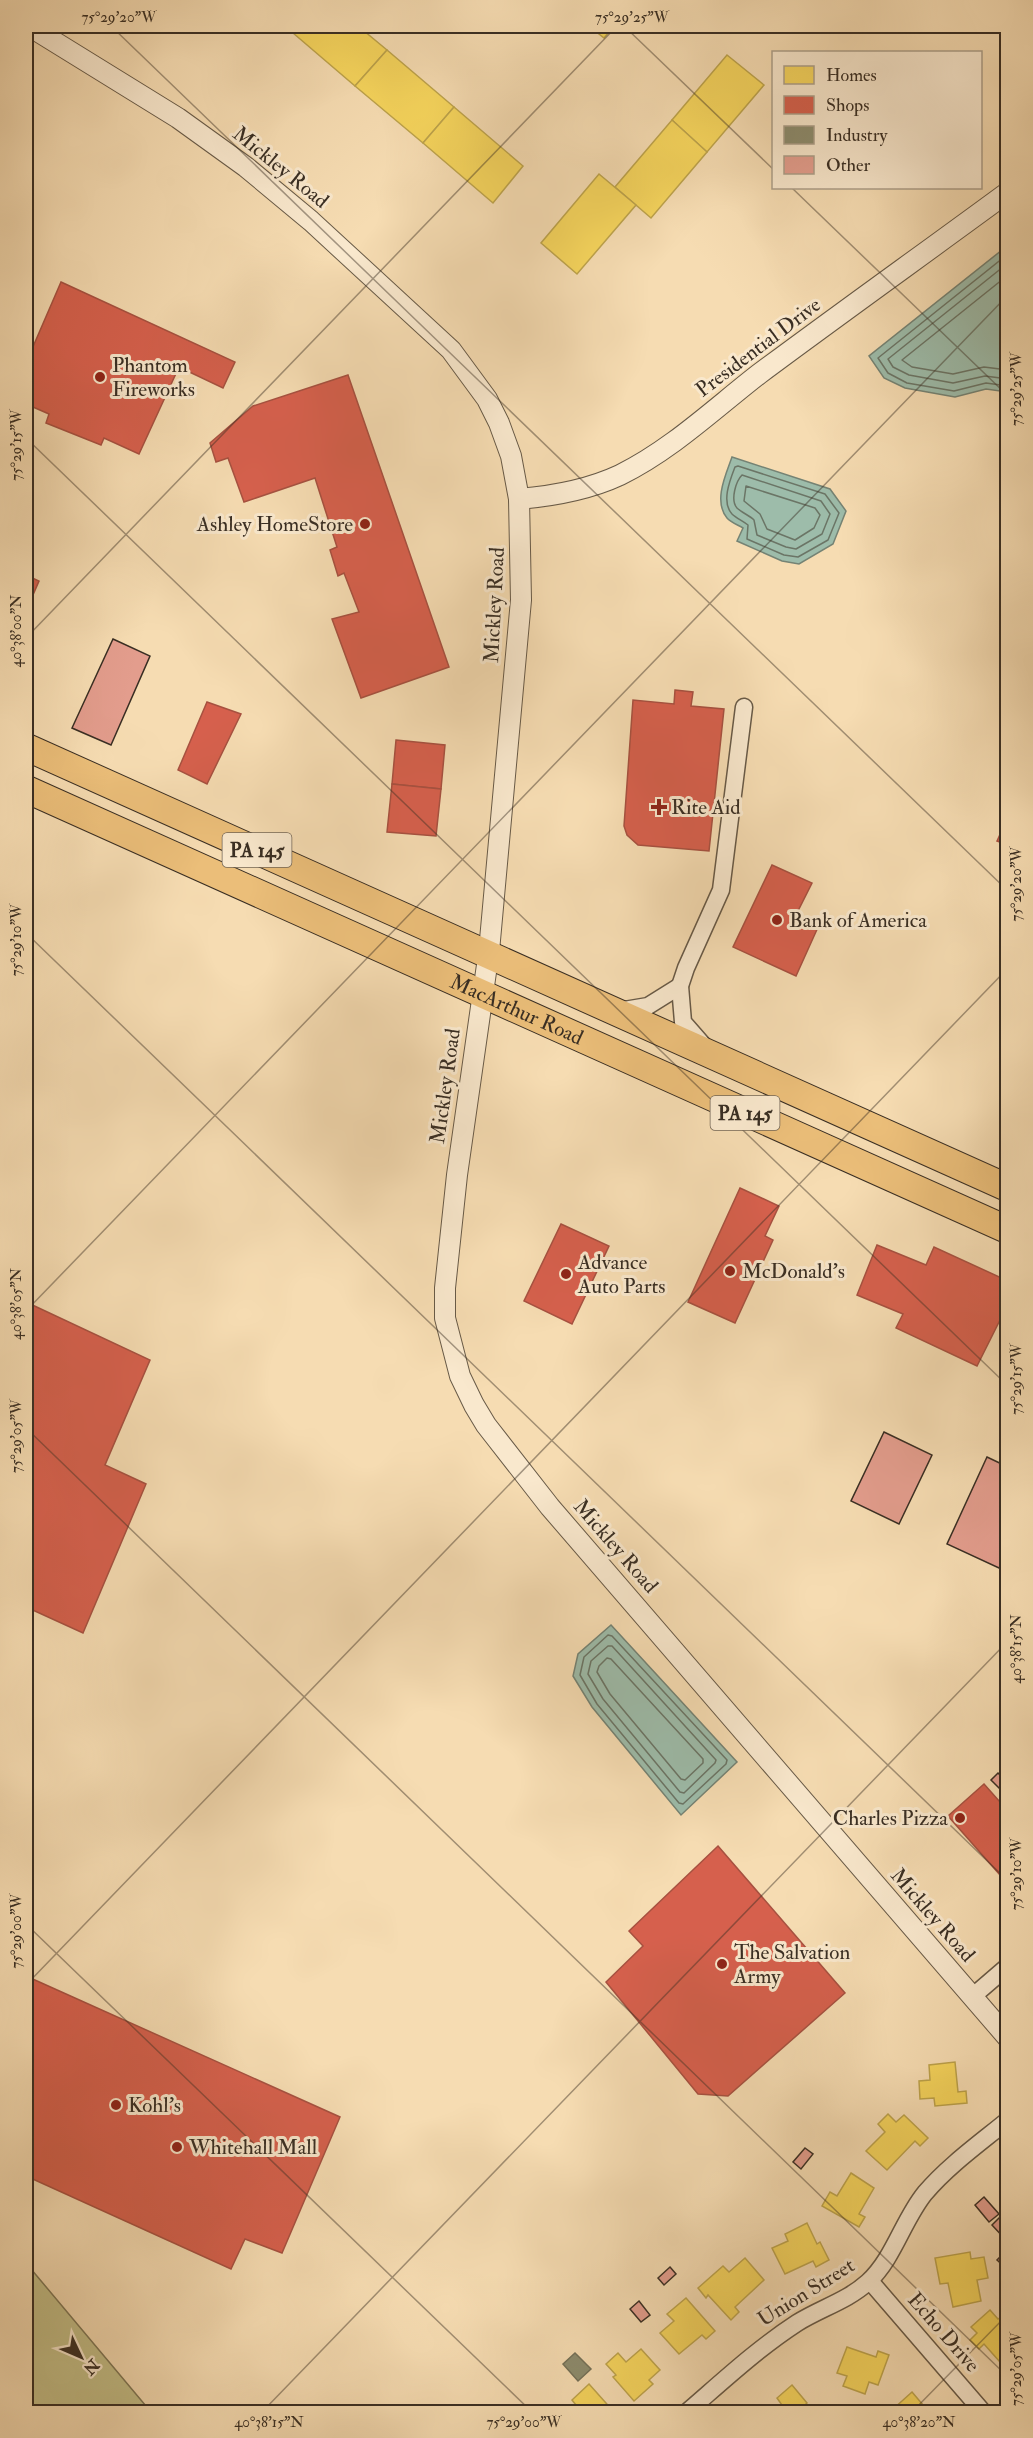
<svg xmlns="http://www.w3.org/2000/svg" width="1033" height="2438" viewBox="0 0 1033 2438" font-family="'IM FELL Double Pica',serif">
  <style>
    .green { fill: #c3be87; stroke: #7e7655; stroke-width: 1.5 }
    .water { fill: #9dbcaa; stroke: #758374; stroke-width: 1.5 }
    .homes { fill: #f6d55c; stroke: #bda34b; stroke-width: 1.5 }
    .shops { fill: #d6604d; stroke: #a75140; stroke-width: 1.5 }
    .industry { fill: #8c8c6e; stroke: #737058; stroke-width: 1.5 }
    .lines { fill: none; stroke-linecap: round; stroke-linejoin: round }
    .shore { stroke: #6b7566; stroke-width: 1.5 }
    .building { fill: #e39d8d; stroke: #392e23; stroke-width: 1.5 }
    .minor-casing { stroke: #685a47; stroke-width: 19 }
    .tertiary-casing { stroke: #685a47; stroke-width: 22 }
    .trunk-casing { stroke: #392e23; stroke-width: 29 }
    .minor { stroke: #f9e8cd; stroke-width: 16 }
    .tertiary { stroke: #f9e8cd; stroke-width: 20 }
    .trunk { stroke: #ebbe79; stroke-width: 27 }
    .ticks { fill: none; stroke: #392e23; stroke-width: 1.5; stroke-opacity: 0.45 }
    .poi-dot { fill: #8f2418; stroke: #f9e8cd; stroke-width: 2 }
    .labels { text-anchor: middle; stroke-width: 6; stroke-linejoin: round; paint-order: stroke }
    .shield { fill: #f9e8cd; stroke: #736656; stroke-width: 1.5 }
    .shield-label { font-size: 20px; font-weight: bold; fill: #392e23 }
    .street-label { font-size: 21px; fill: #392e23; stroke: #f9e8cd }
    .poi-label { font-size: 21px; fill: #392e23; stroke: #f9e8cd; text-anchor: start }
    .neatline { fill: none; stroke: #392e23; stroke-width: 2 }
    .ticks-label { font-size: 15px; text-anchor: middle; fill: #392e23 }
  </style>
  <rect width="100%" height="100%" fill="#f6dcb2"/>
  <filter id="stains"><feTurbulence type="fractalNoise" baseFrequency=".00333" numOctaves="4"/><feColorMatrix values="0 0 0 0 .2 0 0 0 0 .09 0 0 0 0 .02 0 0 0 .5 -.17"/></filter>
  <radialGradient id="worn" r=".72"><stop offset=".6" stop-color="#630" stop-opacity="0"/><stop offset="1" stop-color="#630" stop-opacity=".3"/></radialGradient>
  <polygon class="green" points="26,2263 151,2412 26,2412"/>
  <g class="water">
    <polygon points="1007,246 1007,392 986,389 955,397 905,388 884,378 869,356"/>
    <path d="M732,457L830,489L846,511L833,544L799,564L782,561L737,541L743,528C738,525 730,522 727,518C713,501 726,474 732,457Z"/>
    <polygon points="611,1625 737,1762 681,1815 592,1707 573,1676 578,1654"/>
  </g>
  <g class="homes">
    <polygon points="288,26 358,26 387,50 355,86 286,27"/>
    <polygon points="589,26 614,26 604,38"/>
    <polygon points="387,50 454,107 423,143 355,86"/>
    <polygon points="727,55 764,85 707,152 672,120"/>
    <polygon points="454,107 523,166 493,203 423,143"/>
    <polygon points="672,120 707,152 651,218 615,187"/>
    <polygon points="599,174 636,205 577,274 541,243"/>
    <polygon points="955,2062 958,2092 966,2091 967,2103 935,2106 934,2098 920,2099 919,2081 930,2080 929,2065"/>
    <polygon points="888,2114 896,2122 904,2115 928,2138 920,2146 915,2141 887,2170 866,2151 885,2132 878,2124"/>
    <polygon points="851,2173 874,2188 859,2214 865,2217 859,2227 822,2206 830,2192 837,2196"/>
    <polygon points="807,2223 817,2244 820,2242 829,2260 816,2267 813,2261 785,2274 772,2248 788,2241 785,2234"/>
    <polygon points="970,2252 971,2259 984,2257 988,2278 977,2280 981,2301 953,2307 948,2283 940,2284 935,2258"/>
    <polygon points="745,2258 764,2280 735,2307 739,2312 731,2320 708,2295 706,2298 698,2288 723,2266 729,2272"/>
    <polygon points="686,2298 715,2331 706,2339 702,2335 679,2354 660,2333 674,2321 667,2314"/>
    <polygon points="990,2310 998,2319 1008,2312 1008,2371 984,2344 979,2349 970,2340 977,2333 971,2327"/>
    <polygon points="847,2347 876,2357 878,2351 889,2355 878,2385 869,2382 865,2394 843,2386 847,2376 837,2373"/>
    <polygon points="641,2349 660,2370 649,2380 653,2384 634,2401 613,2377 616,2375 606,2364 618,2353 626,2362"/>
    <polygon points="589,2384 614,2412 568,2412 576,2405 572,2400"/>
    <polygon points="792,2385 807,2403 802,2408 806,2412 773,2412 782,2405 777,2398"/>
    <polygon points="912,2392 929,2412 894,2412 892,2410"/>
  </g>
  <g class="shops">
    <polygon points="61,282 235,362 223,388 179,367 139,454 104,438 101,445 46,423 49,414 26,404 26,363"/>
    <polygon points="348,375 449,667 361,698 332,619 359,612 344,573 338,576 330,550 337,547 315,478 244,502 228,458 216,462 210,443 253,406"/>
    <polygon points="26,575 39,581 26,611"/>
    <polygon points="675,690 693,692 691,706 724,709 709,851 638,845 627,835 624,826 633,700 674,704"/>
    <polygon points="207,702 241,714 207,784 178,770"/>
    <polygon points="396,740 445,745 441,789 392,784"/>
    <polygon points="392,784 441,789 436,836 387,832"/>
    <polygon points="1008,817 1008,845 997,841"/>
    <polygon points="772,865 812,883 796,915 819,925 796,976 733,947"/>
    <polygon points="740,1188 779,1206 765,1236 773,1240 735,1323 688,1302"/>
    <polygon points="561,1224 609,1246 572,1324 524,1301"/>
    <polygon points="877,1245 926,1265 934,1247 1008,1281 1008,1304 977,1366 896,1328 903,1314 857,1295"/>
    <polygon points="26,1302 150,1360 105,1465 146,1484 83,1633 26,1607"/>
    <polygon points="984,1784 1008,1811 1008,1884 948,1816"/>
    <polygon points="718,1846 845,1993 728,2096 698,2094 606,1982 643,1946 629,1931"/>
    <polygon points="26,1976 340,2117 282,2253 245,2239 231,2269 26,2176"/>
  </g>
  <polygon class="industry" points="575,2353 591,2369 578,2381 563,2364"/>
  <g class="lines">
    <g class="shore">
      <polyline points="1008,254 878,358 888,373 907,383 954,391 986,383 1008,386"/>
      <polyline points="1008,263 888,359 893,367 909,375 953,383 985,376 1008,379"/>
      <polyline points="1008,275 902,360 912,367 953,374 984,367 1008,370"/>
      <path d="M738,466L825,494L839,513L828,540L798,557L784,555L747,539L748,525C743,521 736,518 732,514C721,502 730,480 735,467Z"/>
      <path d="M742,475L821,501L830,514L822,534L796,549L786,547L757,535L754,520C749,515 742,513 737,508C730,500 736,481 742,475Z"/>
      <polygon points="746,486 815,508 820,515 814,528 795,540 767,529 760,514 744,501"/>
      <polygon points="608,1635 612,1636 727,1760 726,1764 683,1804 679,1803 597,1704 580,1675 584,1657"/>
      <polygon points="608,1646 612,1646 716,1760 715,1763 684,1793 680,1792 603,1699 588,1674 591,1661"/>
      <polygon points="607,1658 611,1659 703,1759 703,1763 685,1780 681,1779 610,1694 597,1672 599,1666"/>
    </g>
  </g>
  <g class="building">
    <polygon points="113,639 150,656 111,745 72,728"/>
    <polygon points="884,1432 932,1455 899,1524 851,1501"/>
    <polygon points="987,1457 1008,1467 1008,1550 999,1568 947,1544"/>
    <polygon points="998,1773 1008,1783 1001,1790 991,1780"/>
    <polygon points="805,2148 813,2154 801,2169 793,2162"/>
    <polygon points="984,2197 999,2214 989,2222 975,2205"/>
    <polygon points="1001,2216 1008,2223 1008,2237 1005,2239 992,2225"/>
    <polygon points="1006,2251 1008,2253 1008,2270 997,2260"/>
    <polygon points="670,2267 676,2274 664,2285 658,2278"/>
    <polygon points="639,2301 650,2315 641,2322 630,2309"/>
  </g>
  <g class="lines">
    <defs>
      <g id="minor">
        <polyline points="618,1011 648,1006 680,986"/>
        <polyline points="704,1046 683,1022 680,986 686,968 721,890 744,707"/>
        <polyline points="972,1997 1008,1966"/>
        <polyline points="870,2281 983,2412"/>
        <path d="M687,2412C723,2381 757,2349 797,2323C821,2308 847,2301 868,2282C894,2258 903,2220 925,2193C949,2165 980,2143 1008,2120"/>
      </g>
      <g id="tertiary">
        <polyline points="29,26 178,118 246,167 311,221 451,350 487,399 499,423 511,456 519,499 521,600 489,951 457,1175 445,1288 445,1318 460,1376 474,1405 486,1425 550,1507 1008,2038"/>
        <path d="M519,499C554,496 588,490 620,475C671,450 714,409 759,374C841,313 925,253 1008,192"/>
      </g>
      <g id="trunk">
        <polyline points="26,747 1008,1188"/>
        <path id="s1" d="M26,789L1008,1230"/>
      </g>
    </defs>
    <use href="#minor" class="minor-casing"/>
    <use href="#tertiary" class="tertiary-casing"/>
    <use href="#trunk" class="trunk-casing"/>
    <use href="#minor" class="minor"/>
    <use href="#tertiary" class="tertiary"/>
    <use href="#trunk" class="trunk"/>
  </g>
  <path class="ticks" d="M111,26L1008,891M624,26L774,170M792,188L1008,396M26,438L1008,1386M26,638L617,26M26,933L1008,1881M26,1311L1008,295M26,1428L1008,2377M26,1924L532,2412M26,1985L1008,968M262,2412L1008,1641M912,2412L1008,2314"/>
  <g class="poi-dot">
    <circle cx="100" cy="377" r="6"/>
    <circle cx="365" cy="524" r="6"/>
    <path d="M656 798h6v6h6v6h-6v6h-6v-6h-6v-6h6z"/>
    <circle cx="777" cy="920" r="6"/>
    <circle cx="730" cy="1271" r="6"/>
    <circle cx="566" cy="1274" r="6"/>
    <circle cx="960" cy="1818" r="6"/>
    <circle cx="722" cy="1964" r="6"/>
    <circle cx="116" cy="2105" r="6"/>
    <circle cx="177" cy="2147" r="6"/>
  </g>
  <g class="labels">
    <g class="shield">
      <rect x="222.5" y="833" width="69" height="34" rx="4.5"/>
      <rect x="710.5" y="1096" width="69" height="34" rx="4.5"/>
    </g>
    <g class="shield-label">
      <text x="257" y="857">PA 145</text>
      <text x="745" y="1120">PA 145</text>
    </g>
    <g class="street-label">
      <text transform="translate(281 167) rotate(39)" y="7">Mickley Road</text>
      <text transform="translate(758 347) rotate(-37)" y="7">Presidential Drive</text>
      <text transform="translate(494 605) rotate(-87)" y="7">Mickley Road</text>
      <text dy="7" stroke="none"><textPath href="#s1" startOffset="538">MacArthur Road</textPath></text>
      <text transform="translate(445 1086) rotate(-82)" y="7">Mickley Road</text>
      <text transform="translate(616 1546) rotate(49)" y="7">Mickley Road</text>
      <text transform="translate(933 1915) rotate(49)" y="7">Mickley Road</text>
      <text transform="translate(806 2292) rotate(-32)" y="7">Union Street</text>
      <text transform="translate(944 2332) rotate(49)" y="7">Echo Drive</text>
    </g>
    <g class="poi-label">
      <text x="112" y="372">Phantom<tspan x="112" dy="24">Fireworks</tspan></text>
      <text x="353" y="531" text-anchor="end">Ashley HomeStore</text>
      <text x="671" y="814">Rite Aid</text>
      <text x="789" y="927">Bank of America</text>
      <text x="578" y="1269">Advance<tspan x="578" dy="24">Auto Parts</tspan></text>
      <text x="742" y="1278">McDonald's</text>
      <text x="948" y="1825" text-anchor="end">Charles Pizza</text>
      <text x="734" y="1959">The Salvation<tspan x="734" dy="24">Army</tspan></text>
      <text x="128" y="2112">Kohl's</text>
      <text x="189" y="2154">Whitehall Mall</text>
    </g>
  </g>
  <rect width="1033" height="2438" fill="none" stroke="#f6dcb2" stroke-width="66"/>
  <rect x="772" y="51" width="210" height="138" fill="#f9e8cd" stroke="#ac9e89" stroke-width="1.5"/>
  <rect x="784" y="66" width="30" height="18" fill="#f6d55c" stroke="#ac9e89" stroke-width="1.5"/>
  <text x="826" y="81" font-size="18" fill="#392e23">Homes</text>
  <rect x="784" y="96" width="30" height="18" fill="#d6604d" stroke="#ac9e89" stroke-width="1.5"/>
  <text x="826" y="111" font-size="18" fill="#392e23">Shops</text>
  <rect x="784" y="126" width="30" height="18" fill="#8c8c6e" stroke="#ac9e89" stroke-width="1.5"/>
  <text x="826" y="141" font-size="18" fill="#392e23">Industry</text>
  <rect x="784" y="156" width="30" height="18" fill="#e39d8d" stroke="#ac9e89" stroke-width="1.5"/>
  <text x="826" y="171" font-size="18" fill="#392e23">Other</text>
  <g transform="translate(81 2357) rotate(134)" stroke="#f9e8cd" stroke-width="4.5" paint-order="stroke">
  <path d="M0-4.5L10 22L0 15L-10 22Z" fill="#392e23"/>
  <text y="-9" font-size="16" font-weight="bold" text-anchor="middle" fill="#392e23">N</text>
  </g>
  <rect x="33" y="33" width="967" height="2372" class="neatline"/>
  <g class="ticks-label">
    <text x="119" y="22">75°29'20"W</text>
    <text x="632" y="22">75°29'25"W</text>
    <text transform="translate(1016 389) rotate(-90)" y="5">75°29'25"W</text>
    <text transform="translate(16 445) rotate(-90)" y="5">75°29'15"W</text>
    <text transform="translate(16 631) rotate(-90)" y="5">40°38'00"N</text>
    <text transform="translate(1016 884) rotate(-90)" y="5">75°29'20"W</text>
    <text transform="translate(16 940) rotate(-90)" y="5">75°29'10"W</text>
    <text transform="translate(16 1304) rotate(-90)" y="5">40°38'05"N</text>
    <text transform="translate(1016 1379) rotate(-90)" y="5">75°29'15"W</text>
    <text transform="translate(16 1436) rotate(-90)" y="5">75°29'05"W</text>
    <text transform="translate(1016 1649) rotate(-90)" y="5">40°38'15"N</text>
    <text transform="translate(1016 1874) rotate(-90)" y="5">75°29'10"W</text>
    <text transform="translate(16 1931) rotate(-90)" y="5">75°29'00"W</text>
    <text transform="translate(1016 2369) rotate(-90)" y="5">75°29'05"W</text>
    <text x="269" y="2427">40°38'15"N</text>
    <text x="524" y="2427">75°29'00"W</text>
    <text x="919" y="2427">40°38'20"N</text>
  </g>
  <rect width="100%" height="100%" filter="url(#stains)"/>
  <rect width="100%" height="100%" fill="url(#worn)"/>
</svg>
